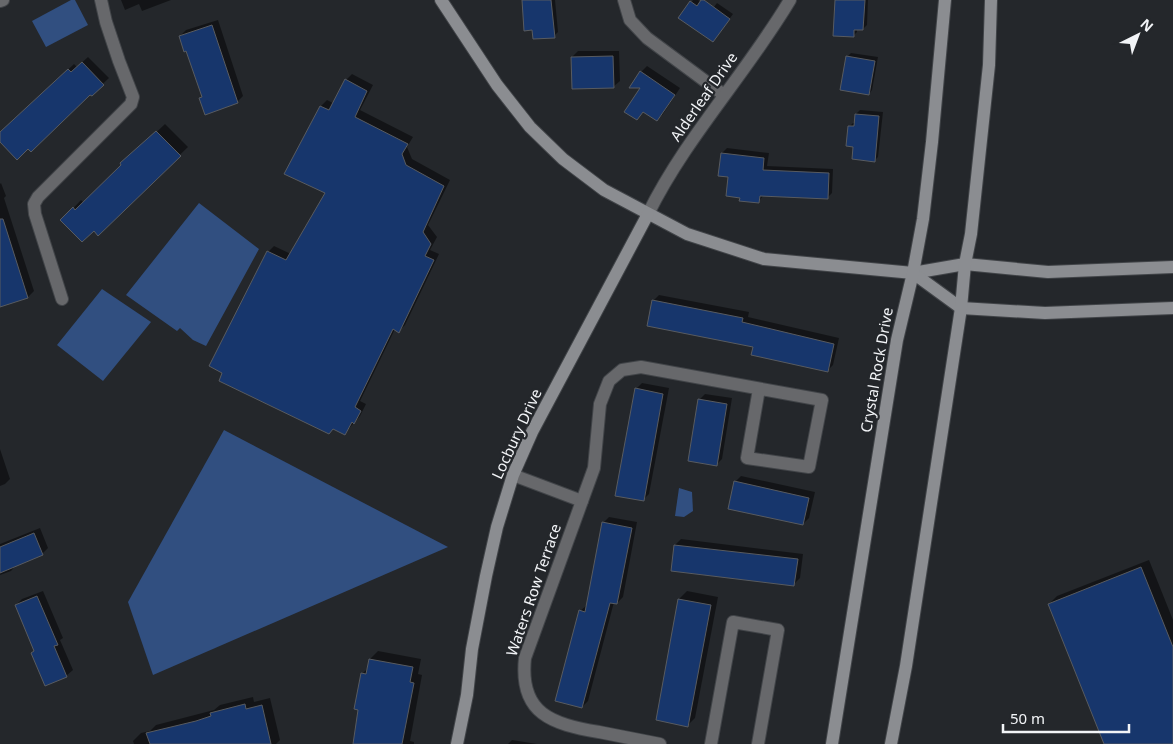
<svg xmlns="http://www.w3.org/2000/svg" width="1173" height="744" viewBox="0 0 1173 744" font-family="'Noto Sans',sans-serif">
  <style>
    .green { fill: #314f80 }
    .shadow { fill: #0007 }
    .building { fill: #17366c; stroke: #585b60 }
    .lines { fill: none; stroke-linecap: round; stroke-linejoin: round }
    .street-casing { stroke: #414448; stroke-width: 14 }
    .secondary-casing { stroke: #414448; stroke-width: 14 }
    .street { stroke: #67686b; stroke-width: 12 }
    .secondary { stroke: #8b8d91; stroke-width: 12 }
    .labels { text-anchor: middle; stroke-width: 4.5; stroke-linejoin: round; paint-order: stroke }
    .street-label { font-size: 15px; fill: #f2f4f7; stroke: #24272b }
  </style>
  <rect width="100%" height="100%" fill="#24272b"/>
  <g class="green">
    <polygon points="71,0 75,0 88,25 46,47 32,21"/>
    <polygon points="199,203 259,249 206,346 193,340 180,328 177,331 126,295"/>
    <polygon points="102,289 151,322 103,381 57,345"/>
    <polygon points="224,430 448,547 153,675 128,602"/>
    <polygon points="679,488 692,492 693,511 684,517 675,516"/>
  </g>
  <g class="shadow">
    <polygon points="121,0 171,0 142,11 139,4 125,10"/>
    <polygon points="523,0 555,0 558,32 554,36"/>
    <polygon points="693,0 698,0 704,4 714,7 717,3 733,14 713,41 680,17"/>
    <polygon points="837,0 868,0 867,25 863,29 857,29 857,32 853,36"/>
    <polygon points="218,20 243,96 237,102 200,98 203,96 187,50 180,36 186,30"/>
    <polygon points="578,51 619,51 620,81 613,87 572,57"/>
    <polygon points="851,53 878,57 872,90 869,94 847,57"/>
    <polygon points="88,57 109,78 92,94 91,93 28,147 0,140 0,134 3,131 74,64 77,67"/>
    <polygon points="647,66 680,88 663,114 657,120 644,111 637,119 643,86 641,72"/>
    <polygon points="352,74 373,85 360,110 413,137 407,147 412,159 450,180 428,225 437,237 430,250 439,254 405,325 399,331 395,329 360,401 366,404 360,416 344,434 268,252 274,246 291,254 327,192 286,174 321,106 327,100 333,103 346,80"/>
    <polygon points="860,110 883,112 878,157 875,160 854,146 850,126 853,123 856,123 856,114"/>
    <polygon points="165,124 188,147 98,234 94,229 62,220 81,200 84,203 123,165 130,155 141,145 142,146"/>
    <polygon points="727,148 769,153 767,166 833,169 832,193 827,198 764,195 758,202 741,197 722,153"/>
    <polygon points="1,183 6,196 4,198 34,291 28,297 0,305 0,184"/>
    <polygon points="659,295 749,312 748,317 839,338 833,365 827,371 653,301"/>
    <polygon points="642,383 669,388 649,494 643,500 636,389"/>
    <polygon points="705,394 732,398 722,459 716,465 699,400"/>
    <polygon points="0,449 10,479 5,484 0,486"/>
    <polygon points="741,476 815,492 809,518 803,524 735,482"/>
    <polygon points="609,517 637,522 623,597 617,603 614,602 588,701 582,707 580,611 587,605 603,523"/>
    <polygon points="40,528 48,548 42,554 17,564 11,571 0,575 0,544"/>
    <polygon points="681,539 803,554 800,578 794,584 675,545"/>
    <polygon points="1149,560 1173,620 1173,744 1105,744 1049,604 1057,596"/>
    <polygon points="43,591 63,638 60,640 73,670 66,676 45,685 35,650 16,605 22,599"/>
    <polygon points="687,591 718,597 695,718 687,726 679,599"/>
    <polygon points="378,651 421,659 418,674 422,675 410,741 414,742 414,744 353,744 359,709 362,674 368,668 370,659"/>
    <polygon points="253,697 254,702 270,698 280,740 276,744 134,744 133,741 141,733 150,731 156,725 214,710 220,705"/>
    <polygon points="512,740 537,744 508,744"/>
  </g>
  <g class="building">
    <polygon points="522,0 551,0 555,38 533,39 532,30 524,31"/>
    <polygon points="701,0 704,0 730,19 713,42 678,18 690,1 697,6"/>
    <polygon points="835,0 865,0 863,30 854,30 854,37 833,36"/>
    <polygon points="212,25 238,103 205,115 199,98 202,97 186,51 184,52 179,36"/>
    <polygon points="613,56 614,88 572,89 571,57"/>
    <polygon points="846,56 875,61 869,95 840,90"/>
    <polygon points="82,62 104,85 92,96 90,95 31,152 28,149 17,160 0,142 0,132 68,69 71,72"/>
    <polygon points="640,71 675,95 657,121 643,112 637,120 624,112 640,88 629,88"/>
    <polygon points="345,79 367,91 355,117 408,144 402,154 406,165 444,186 423,232 431,244 425,256 434,260 399,333 393,329 355,407 361,411 354,424 352,422 345,435 333,429 329,434 219,381 222,373 209,366 267,251 286,260 325,193 284,174 320,106 329,110"/>
    <polygon points="855,114 879,116 875,162 852,159 853,147 846,146 848,126 854,126"/>
    <polygon points="156,131 181,156 98,236 94,231 82,242 60,220 73,207 75,210 121,165 120,163"/>
    <polygon points="721,153 764,158 763,170 829,173 828,199 760,196 759,203 739,201 740,198 726,196 728,177 718,176"/>
    <polygon points="0,219 3,219 28,298 0,307"/>
    <polygon points="652,300 743,318 742,322 834,344 828,372 751,355 753,347 647,326"/>
    <polygon points="635,388 663,394 644,501 615,496"/>
    <polygon points="698,399 727,404 717,466 688,461"/>
    <polygon points="734,481 809,498 803,525 728,509"/>
    <polygon points="602,522 632,528 617,604 610,603 582,708 555,701 579,610 585,612"/>
    <polygon points="34,533 43,555 0,573 0,547"/>
    <polygon points="674,545 798,559 794,586 671,571"/>
    <polygon points="1141,567 1173,647 1173,744 1104,744 1048,604"/>
    <polygon points="37,596 58,645 54,646 67,677 45,686 31,653 34,651 15,605"/>
    <polygon points="678,599 711,605 688,727 656,720"/>
    <polygon points="369,659 413,667 410,682 414,683 402,744 353,744 358,710 354,709 361,673 366,674"/>
    <polygon points="245,704 246,709 262,705 271,744 150,744 146,733 196,721 211,716 210,713"/>
  </g>
  <g class="lines">
    <defs>
      <g id="street">
        <polyline points="624,0 630,20 647,38 724,95"/>
        <polyline points="0,1 3,0"/>
        <path d="M648,214C686,137 746,74 790,0"/>
        <polyline points="62,299 35,214 34,204 38,197 131,104 133,97 119,61 106,22 101,0"/>
        <polyline points="513,475 582,501"/>
        <path d="M660,744C640,740 619,736 599,732C552,724 519,714 525,658L594,468L600,404L609,381L622,370L641,367L822,400L809,467L747,458L759,389"/>
        <polyline points="711,744 733,622 778,630 758,744"/>
      </g>
      <g id="secondary">
        <polyline points="441,0 497,85 530,127 563,159 604,190 687,234 764,259 913,273 965,264 1048,272 1173,267"/>
        <polyline points="913,273 961,308 1045,313 1173,308"/>
        <polyline points="457,744 467,695 472,649 486,576 497,527 513,475 532,432 648,214"/>
        <polyline points="832,744 897,340 913,273 923,219 932,142 945,0"/>
        <polyline points="891,744 906,666 961,308 965,264 971,234 989,65 991,0"/>
      </g>
    </defs>
    <use href="#street" class="street-casing"/>
    <use href="#secondary" class="secondary-casing"/>
    <use href="#street" class="street"/>
    <use href="#secondary" class="secondary"/>
  </g>
  <g class="labels">
    <g class="street-label">
      <text transform="translate(704 97) rotate(-55)" y="5">Alderleaf Drive</text>
      <text transform="translate(877 370) rotate(-80)" y="5">Crystal Rock Drive</text>
      <text transform="translate(517 434) rotate(-65)" y="5">Locbury Drive</text>
      <text transform="translate(534 590) rotate(-71)" y="5">Waters Row Terrace</text>
    </g>
  </g>
  <g transform="translate(1138 35) rotate(42)" stroke="#24272b" stroke-width="4" paint-order="stroke">
  <path d="M0-4L9 19L0 12L-9 19Z" fill="#f2f4f7"/>
  <text y="-8" font-size="14" font-weight="bold" text-anchor="middle" fill="#f2f4f7">N</text>
  </g>
  <path d="M1003 724v8h126v-8" fill="none" stroke="#f2f4f7" stroke-width="2.5"/>
  <text x="1010" y="724" font-size="15" fill="#f2f4f7" stroke="#24272b" stroke-width="4" paint-order="stroke">50 m</text>
</svg>
